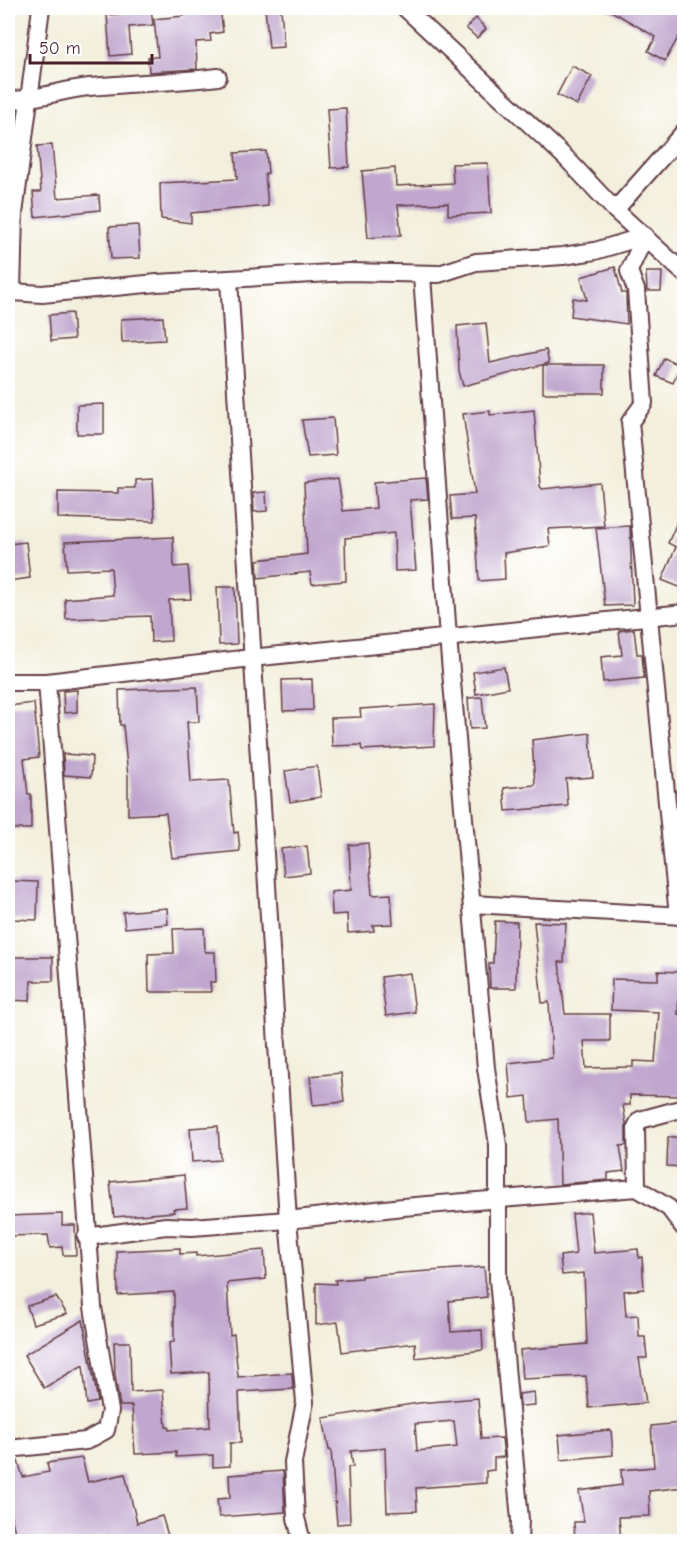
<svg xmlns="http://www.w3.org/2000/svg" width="692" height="1549" viewBox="0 0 692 1549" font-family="'Comic Neue',sans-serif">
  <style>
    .building { fill: #c1a7cf; fill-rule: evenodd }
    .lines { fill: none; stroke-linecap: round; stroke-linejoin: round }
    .street-casing { stroke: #633e46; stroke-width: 20 }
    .street { stroke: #fff; stroke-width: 16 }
  </style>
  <rect width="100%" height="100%" fill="#fff"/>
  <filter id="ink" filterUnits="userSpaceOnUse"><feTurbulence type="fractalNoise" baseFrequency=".0167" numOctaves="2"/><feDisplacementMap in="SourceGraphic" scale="12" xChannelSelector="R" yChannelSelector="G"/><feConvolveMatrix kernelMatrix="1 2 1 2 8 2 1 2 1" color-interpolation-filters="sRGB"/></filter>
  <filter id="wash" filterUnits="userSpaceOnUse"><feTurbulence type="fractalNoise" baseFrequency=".008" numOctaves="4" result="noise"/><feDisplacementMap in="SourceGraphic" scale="24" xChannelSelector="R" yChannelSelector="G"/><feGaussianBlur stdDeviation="1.35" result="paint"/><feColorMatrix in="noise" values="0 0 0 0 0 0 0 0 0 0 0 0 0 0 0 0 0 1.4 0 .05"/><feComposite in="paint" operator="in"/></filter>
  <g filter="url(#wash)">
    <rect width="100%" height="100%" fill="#f3efdc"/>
    <g id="blocks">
      <g class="building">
        <polygon points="130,8 151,8 153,25 129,27 131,54 110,56 107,15 131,13"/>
        <polygon points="183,8 220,8 223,32 210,34 211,41 196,42 197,69 149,72 148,57 158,57 154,19 184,16"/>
        <polygon points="265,8 281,8 284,47 269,48"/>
        <polygon points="606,8 684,8 684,27 665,61 648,51 656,37"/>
        <polygon points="476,18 486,29 477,38 466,28"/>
        <polygon points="572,66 592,76 577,105 557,95"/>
        <polygon points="346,108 349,167 331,168 327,109"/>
        <polygon points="52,145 57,198 99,195 100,210 35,217 33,192 41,192 37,146"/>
        <polygon points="266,151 268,173 265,174 268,206 191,213 191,223 161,219 160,183 237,179 235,153"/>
        <polygon points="488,163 491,213 448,215 448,203 398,205 401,235 368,238 362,171 395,168 396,186 453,183 452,164"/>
        <polygon points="138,225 140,258 111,259 109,227"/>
        <polygon points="615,267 622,293 626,293 627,324 571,316 573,298 587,300 581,277"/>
        <polygon points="646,272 662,272 661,291 647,291"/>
        <polygon points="72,313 74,339 51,341 49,315"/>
        <polygon points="163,317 165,340 122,342 121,319"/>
        <polygon points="486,323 490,363 546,350 549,363 463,386 459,371 457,326"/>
        <polygon points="664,358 680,365 673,383 656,376"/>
        <rect x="543" y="365" width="61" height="28"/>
        <polygon points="104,404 104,434 77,434 77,405"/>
        <polygon points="534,410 540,486 542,489 600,483 604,526 548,529 550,546 504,553 505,579 479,581 475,518 452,519 450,496 475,494 463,414 490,411 490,415"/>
        <polygon points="333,418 336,455 308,457 302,420"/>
        <polygon points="426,478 428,499 410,500 416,570 395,571 394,533 345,538 346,581 312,584 310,572 258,578 257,560 307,554 304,483 338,479 343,511 376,508 374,482"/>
        <polygon points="153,479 155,521 58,518 58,492 118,493 118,488 135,488 135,480"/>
        <polygon points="266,492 267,511 254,512 253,493"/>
        <polygon points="684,506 684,589 662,580 676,547 668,543"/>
        <polygon points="630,526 633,605 605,606 596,528"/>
        <polygon points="173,537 174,567 188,566 191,599 169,600 171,641 151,642 150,616 66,619 65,599 113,595 111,568 67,570 65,542"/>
        <polygon points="26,542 30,578 8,581 8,544"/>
        <polygon points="217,587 235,587 237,644 219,645"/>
        <polygon points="634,629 637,654 642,654 644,678 603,682 601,657 622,655 619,631"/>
        <polygon points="504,667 508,688 476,694 473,672"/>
        <polygon points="312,679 313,710 283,711 282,680"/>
        <polygon points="197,687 199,722 187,722 191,782 229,780 234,833 238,832 240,851 172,858 166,813 128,815 128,777 123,725 120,725 119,690"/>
        <polygon points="77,690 77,712 64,713 63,691"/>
        <polygon points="482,697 485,728 470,729 468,698"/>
        <polygon points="34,703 39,757 24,759 28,794 31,794 31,829 8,829 8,706"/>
        <polygon points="435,704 434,746 362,750 361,745 332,746 331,718 361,717 360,709"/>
        <polygon points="590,733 593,777 566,779 568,806 506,811 504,788 535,785 532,740"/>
        <polygon points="63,754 92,756 91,777 64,775"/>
        <polygon points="317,766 321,797 290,802 285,771"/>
        <polygon points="368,843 372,895 391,894 393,924 373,925 374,931 348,933 347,914 332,915 331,892 351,890 349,845"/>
        <polygon points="307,846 310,873 284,876 281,849"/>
        <polygon points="11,881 38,882 37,920 11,919"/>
        <polygon points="167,908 168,924 125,928 123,912"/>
        <polygon points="495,921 517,922 516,988 490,988 489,963 493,963"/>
        <polygon points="534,922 566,923 564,962 559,962 565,1014 610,1014 610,1041 584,1041 586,1068 633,1067 633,1061 655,1062 659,1012 611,1010 612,979 658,980 658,971 680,972 678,1014 684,1015 684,1096 630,1095 630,1105 623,1105 626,1123 626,1145 620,1146 624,1171 608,1173 608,1180 560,1184 558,1119 529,1122 527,1096 511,1098 508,1063 552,1058 549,1002 542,1003"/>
        <polygon points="204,928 205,952 215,952 216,982 210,982 211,992 149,992 148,954 174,953 173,929"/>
        <polygon points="8,957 53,957 53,981 31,981 30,1001 8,1000"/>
        <polygon points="410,973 415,1012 386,1016 381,977"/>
        <polygon points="341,1073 344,1102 313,1105 310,1076"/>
        <polygon points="218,1126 220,1160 192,1162 190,1128"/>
        <polygon points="668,1137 684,1137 684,1167 667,1166"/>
        <polygon points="184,1175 187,1208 173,1209 174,1212 114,1217 110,1182"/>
        <polygon points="590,1212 594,1253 638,1249 639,1258 642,1257 644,1289 624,1291 626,1316 638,1315 639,1337 645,1337 647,1358 639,1358 646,1403 589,1408 586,1376 522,1379 520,1350 587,1344 584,1273 562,1275 560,1256 576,1254 572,1214"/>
        <polygon points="62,1214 62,1225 75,1225 76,1255 63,1255 62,1247 50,1248 48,1235 8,1236 8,1216"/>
        <polygon points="180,1248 180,1254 196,1253 196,1256 264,1250 266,1279 227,1283 230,1335 234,1334 238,1377 292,1373 293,1389 239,1392 241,1443 230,1443 230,1466 213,1467 213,1455 176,1457 176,1452 135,1454 132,1406 120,1406 115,1374 114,1342 130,1342 131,1392 163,1390 166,1427 169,1427 169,1430 210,1427 209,1372 171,1374 169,1343 174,1342 174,1292 118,1295 117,1251"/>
        <polygon points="484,1267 487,1297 449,1301 451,1332 482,1330 483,1350 416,1358 415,1343 342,1352 338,1322 316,1325 316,1283 336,1284 335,1280 361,1278 361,1276"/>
        <polygon points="56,1297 67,1314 33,1324 27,1306"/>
        <polygon points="83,1320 98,1402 87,1404 83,1365 44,1388 24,1355"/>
        <polygon points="534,1392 535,1405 520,1406 519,1394"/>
        <path d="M478,1398L481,1439L502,1438L504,1457L494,1458V1470L486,1471V1483L416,1488L417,1511L387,1512L385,1448L351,1451L353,1467H348L350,1523L337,1524L331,1450H329L323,1418L419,1403ZM454,1421L457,1447L417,1451L415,1424Z"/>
        <polygon points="680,1423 684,1487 649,1491 650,1516 619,1517 621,1542 575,1542 574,1522 584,1522 579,1491 622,1485 621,1470 654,1467 651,1426"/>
        <polygon points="611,1430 613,1455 561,1460 559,1435"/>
        <polygon points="82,1458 88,1482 125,1474 137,1523 162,1516 170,1542 147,1542 146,1538 108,1542 107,1535 84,1542 17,1542 11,1515 8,1516 8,1465 18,1461 23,1477 49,1472 47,1463"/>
        <polygon points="283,1471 285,1512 219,1517 217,1499 230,1498 229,1475"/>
      </g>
    </g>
  </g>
  <g filter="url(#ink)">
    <use href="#blocks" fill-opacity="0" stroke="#633e46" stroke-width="1.5"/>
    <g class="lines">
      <defs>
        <g id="street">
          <polyline points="405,8 566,158 615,210 684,273"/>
          <path d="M8,100C36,100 61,90 89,87C132,83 175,82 218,77"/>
          <polyline points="615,210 684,132"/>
          <polyline points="645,236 629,271 636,290 644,403 630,422 678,916"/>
          <polyline points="422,276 448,637 486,1068 498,1145 498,1279 520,1520 519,1542"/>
          <polyline points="229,280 288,1220 305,1402 293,1462 296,1518 302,1542"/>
          <polyline points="12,292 42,294 157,283 349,272 439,274 476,262 563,256 595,251 645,236"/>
          <polyline points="8,296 12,292 14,214 41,8"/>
          <polyline points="8,682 47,682 251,658 684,613"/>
          <polyline points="472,904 684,916"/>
          <polyline points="637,1188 636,1127 640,1120 684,1108"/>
          <polyline points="86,1237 166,1226 192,1227 288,1220 403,1207 637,1188 669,1208 684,1228"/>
          <polyline points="8,1449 86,1441 106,1430 110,1411 93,1307 84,1176 47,682"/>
        </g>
      </defs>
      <use href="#street" class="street-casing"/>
      <use href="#street" class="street"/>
    </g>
  </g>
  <rect width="692" height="1549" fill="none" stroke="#fff" stroke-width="30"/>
  <path d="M30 54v9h122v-9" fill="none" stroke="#4a1f2b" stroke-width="3"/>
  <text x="39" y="54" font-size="18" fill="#4a1f2b" stroke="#ffffff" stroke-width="4.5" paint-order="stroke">50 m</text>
</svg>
